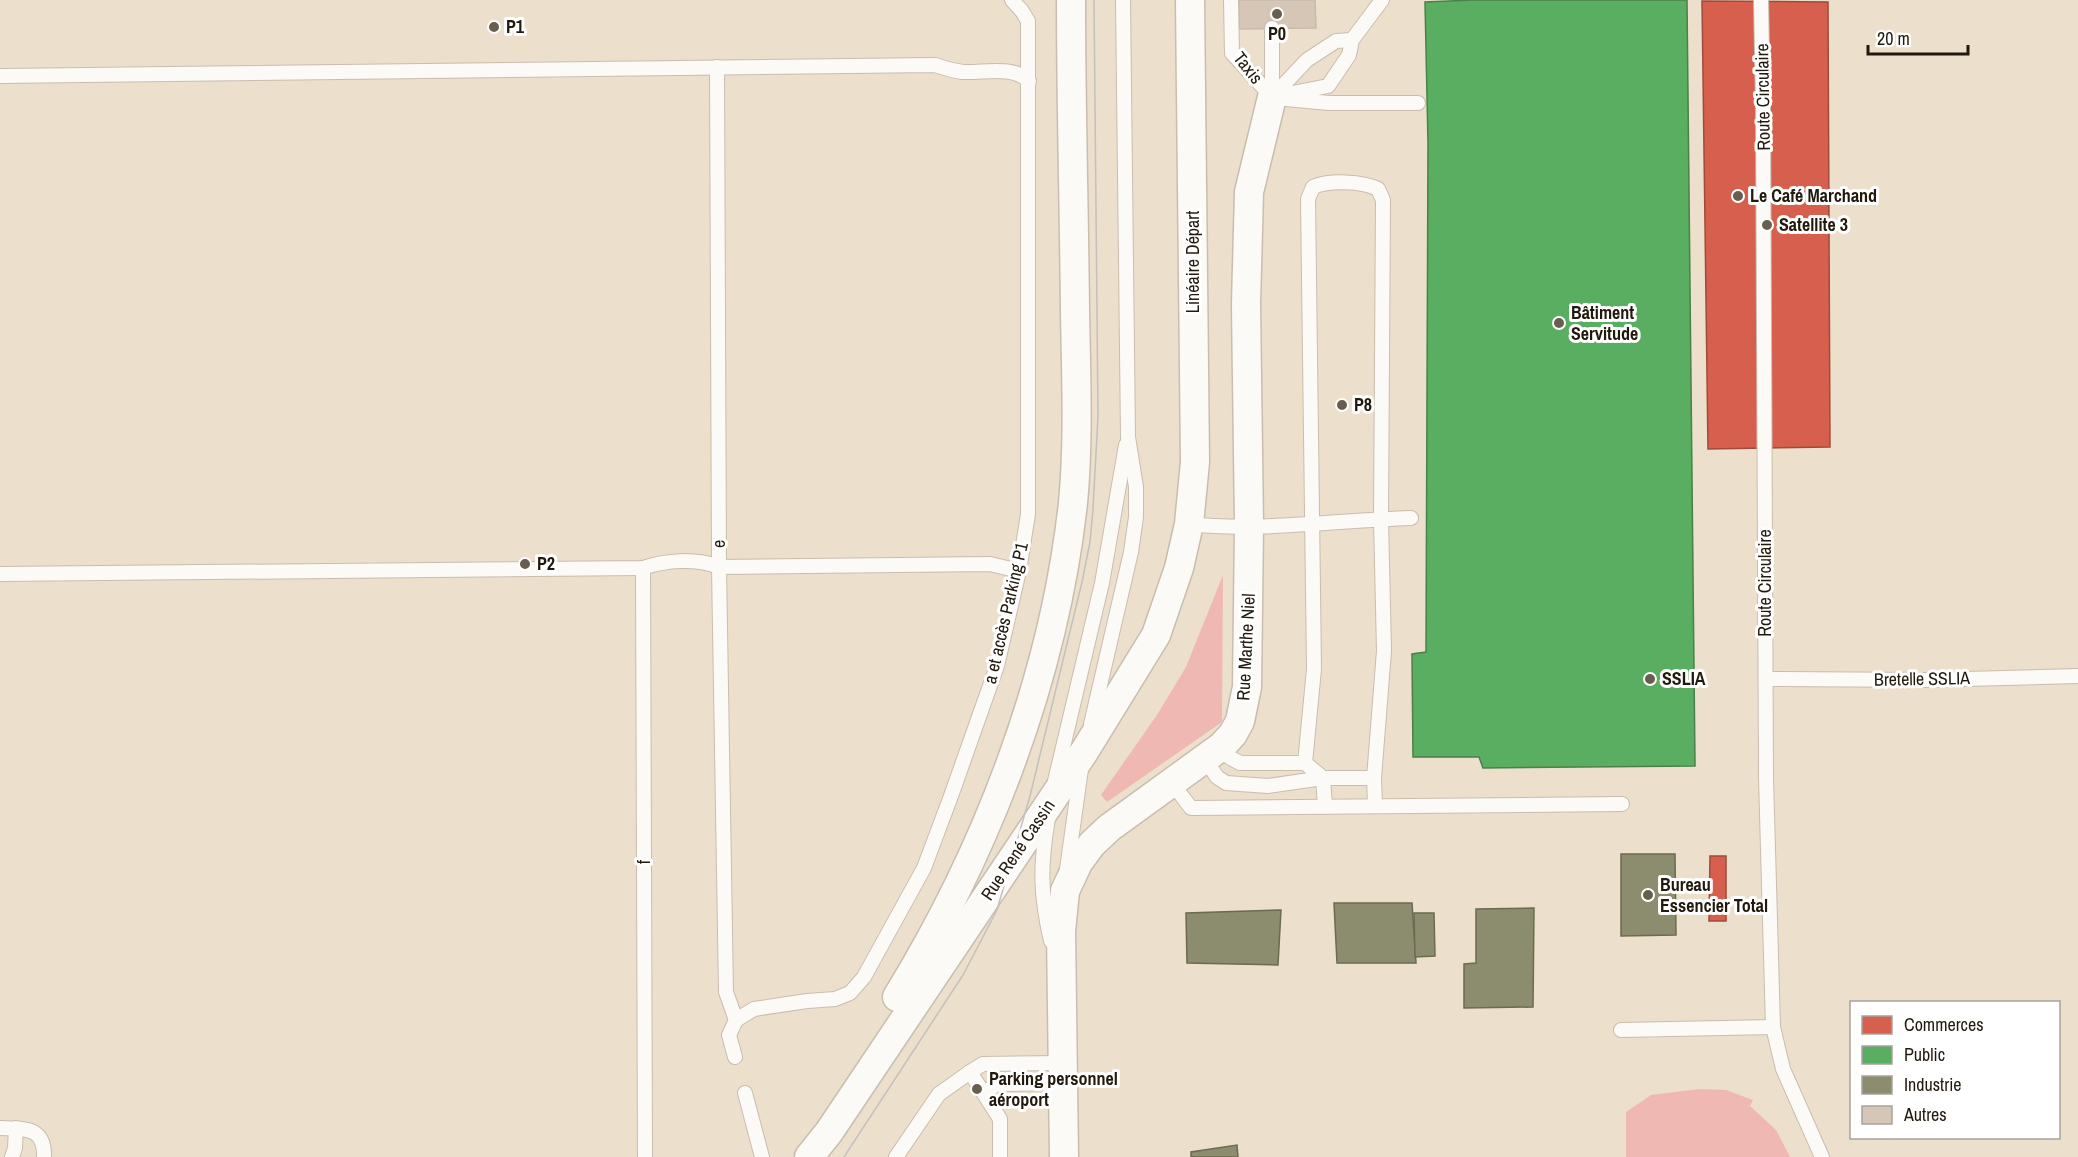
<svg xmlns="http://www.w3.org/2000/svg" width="2078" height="1157" viewBox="0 0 2078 1157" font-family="'Archivo Narrow',sans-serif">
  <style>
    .green { fill: #f0b8b2 }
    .shops { fill: #d6604d; stroke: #a04b3a; stroke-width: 1.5 }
    .public { fill: #5aae61; stroke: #498148; stroke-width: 1.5 }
    .industry { fill: #8c8c6e; stroke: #6c6a51; stroke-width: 1.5 }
    .building { fill: #d6c6b6; stroke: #c7bbae; stroke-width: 1.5 }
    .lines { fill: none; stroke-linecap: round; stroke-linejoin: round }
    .service-casing { stroke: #c8beaf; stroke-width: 16 }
    .minor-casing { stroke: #c8beaf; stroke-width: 31 }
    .service { stroke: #fcfaf7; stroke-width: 14 }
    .minor { stroke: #fcfaf7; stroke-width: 28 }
    .tram { stroke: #c4c0bb; stroke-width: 1.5 }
    .poi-dot { fill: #685e4f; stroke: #fff; stroke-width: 2 }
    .labels { text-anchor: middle; stroke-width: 6; stroke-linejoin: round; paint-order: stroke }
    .poi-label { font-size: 18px; font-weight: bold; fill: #21190c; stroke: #fff; text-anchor: start }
    .street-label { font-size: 18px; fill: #21190c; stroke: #fff }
  </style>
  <rect width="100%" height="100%" fill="#ecdfcc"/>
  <g class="green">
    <polygon points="1223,575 1222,722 1107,802 1101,795 1157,715 1186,667"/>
    <polygon points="1699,1089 1726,1090 1753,1100 1750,1106 1776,1130 1790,1157 1626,1157 1626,1112 1651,1095"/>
  </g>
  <g class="shops">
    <polygon points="1702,1 1828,2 1830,447 1708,449"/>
    <polygon points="1710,856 1726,856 1726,921 1709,921"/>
  </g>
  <polygon class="public" points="1473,0 1687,0 1695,766 1483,768 1479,757 1413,757 1412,654 1426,652 1428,143 1425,2"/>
  <g class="industry">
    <polygon points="1621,854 1675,854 1676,935 1621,936"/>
    <polygon points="1334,903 1412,903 1416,963 1337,963"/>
    <polygon points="1534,908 1533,1007 1464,1008 1464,964 1476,963 1476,909"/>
    <polygon points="1281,910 1278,965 1187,963 1186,913"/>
    <polygon points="1414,913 1434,913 1435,956 1415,957"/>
    <polygon points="1237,1145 1238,1157 1191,1157 1191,1152"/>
  </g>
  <polygon class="building" points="1239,0 1315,0 1316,28 1239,29"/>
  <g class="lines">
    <defs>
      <g id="service">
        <polyline points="1231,0 1232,53 1272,97"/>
        <polyline points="1761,0 1763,105 1766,778 1773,1027 1783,1069 1822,1157"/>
        <polyline points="1272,28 1272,97"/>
        <polyline points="717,67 719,567 726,992 736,1020"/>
        <path d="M0,76L935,65C944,68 954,71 963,72C985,73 1012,65 1029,81"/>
        <polyline points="1272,97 1328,86 1349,55 1352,40 1382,0"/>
        <polyline points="1272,97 1307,60 1336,41 1352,40"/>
        <polyline points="1286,99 1329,103 1418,103"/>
        <path d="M1189,524C1260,532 1340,520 1411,518"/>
        <polyline points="643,568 645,1157"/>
        <path d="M0,574L643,568C666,560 695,558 719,567L990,564L1019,571"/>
        <polyline points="1766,679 1925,680 2078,676"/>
        <polyline points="1091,724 1131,552 1136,517 1136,487 1128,437 1123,0"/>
        <polyline points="1222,746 1229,757 1240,763 1305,763"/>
        <polyline points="1205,759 1217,777 1226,783 1268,786 1323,778 1374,778"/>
        <polyline points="1055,781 1102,583 1126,445"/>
        <polyline points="1172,783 1191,808 1622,804"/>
        <path d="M1325,806L1323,778L1305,763L1314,669L1308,199L1313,187C1329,180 1362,181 1378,189L1383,200L1381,519L1384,651L1374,778L1375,805"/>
        <path d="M1048,818C1040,866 1040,893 1051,941"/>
        <polyline points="1067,869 1081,769"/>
        <polyline points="736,1020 754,1009 807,1001 835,999 850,993 864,977 924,868 951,796 997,666 1019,571 1028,514 1028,21 1022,11 1012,0"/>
        <polyline points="1621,1030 1773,1027"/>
        <polyline points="735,1057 729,1035 736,1020"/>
        <polyline points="970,1072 983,1064 1062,1063"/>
        <polyline points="745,1093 762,1157"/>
        <polyline points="984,1093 997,1084 1063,1083"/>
        <path d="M0,1128C24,1129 45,1126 44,1157"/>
        <polyline points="12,1157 15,1148 16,1128"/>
        <polyline points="896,1157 939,1094 970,1072 1000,1119 1000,1157"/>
      </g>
      <g id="minor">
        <path d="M897,997C988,849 1054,676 1073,503C1079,439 1076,375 1075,311C1074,207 1071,104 1071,0"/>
        <polyline points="809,1157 829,1132 1084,752 1156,635 1179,568 1189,524 1195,462 1190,0"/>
        <polyline points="1064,1157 1061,931 1065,891 1078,863 1092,844 1109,828 1222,746 1233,734 1240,721 1247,687 1249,525 1246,304 1249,192 1272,97"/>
      </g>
    </defs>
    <use href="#service" class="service-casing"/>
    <use href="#minor" class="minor-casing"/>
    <use href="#service" class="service"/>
    <use href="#minor" class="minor"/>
    <polyline class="tram" points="844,1157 963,975 997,910 1030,796 1082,582 1090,542 1093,509 1098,416 1094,0"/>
  </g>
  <g class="poi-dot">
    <circle cx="1277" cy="14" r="6"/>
    <circle cx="494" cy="27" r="6"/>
    <circle cx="1738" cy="196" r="6"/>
    <circle cx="1767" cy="225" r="6"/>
    <circle cx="1559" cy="323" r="6"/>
    <circle cx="1342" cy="405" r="6"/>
    <circle cx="525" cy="564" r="6"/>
    <circle cx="1650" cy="679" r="6"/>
    <circle cx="1648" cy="895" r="6"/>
    <circle cx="977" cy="1089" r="6"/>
  </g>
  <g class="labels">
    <g class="poi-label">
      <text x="506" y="33">P1</text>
      <text x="1277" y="40" text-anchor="middle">P0</text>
      <text x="1750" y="202">Le Café Marchand</text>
      <text x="1779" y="231">Satellite 3</text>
      <text x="1571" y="319">Bâtiment<tspan x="1571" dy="21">Servitude</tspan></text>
      <text x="1354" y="411">P8</text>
      <text x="537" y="570">P2</text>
      <text x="1662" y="685">SSLIA</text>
      <text x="1660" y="891">Bureau<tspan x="1660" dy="21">Essencier Total</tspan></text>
      <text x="989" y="1085">Parking personnel<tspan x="989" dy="21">aéroport</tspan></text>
    </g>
    <g class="street-label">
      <text transform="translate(1248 68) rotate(52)" y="6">Taxis</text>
      <text transform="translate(1763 97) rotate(-91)" y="6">Route Circulaire</text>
      <text transform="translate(1193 262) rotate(-90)" y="6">Linéaire Départ</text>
      <text transform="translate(719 544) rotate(-90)" y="6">e</text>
      <text transform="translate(1765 583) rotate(-90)" y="6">Route Circulaire</text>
      <text transform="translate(1006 613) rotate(-77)" y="6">a et accès Parking P1</text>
      <text transform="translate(1246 647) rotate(-87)" y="6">Rue Marthe Niel</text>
      <text transform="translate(1922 679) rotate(-1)" y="6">Bretelle SSLIA</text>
      <text transform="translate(1018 850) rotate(-56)" y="6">Rue René Cassin</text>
      <text transform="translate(644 862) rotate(-90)" y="6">f</text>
    </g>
  </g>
  <rect x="1850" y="1001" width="210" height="138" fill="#ffffff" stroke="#a6a39e" stroke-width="1.5"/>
  <rect x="1862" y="1016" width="30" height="18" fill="#d6604d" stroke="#a6a39e" stroke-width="1.5"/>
  <text x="1904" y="1031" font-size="18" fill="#21190c">Commerces</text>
  <rect x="1862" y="1046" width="30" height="18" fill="#5aae61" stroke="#a6a39e" stroke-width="1.5"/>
  <text x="1904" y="1061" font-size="18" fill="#21190c">Public</text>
  <rect x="1862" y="1076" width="30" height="18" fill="#8c8c6e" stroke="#a6a39e" stroke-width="1.5"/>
  <text x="1904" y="1091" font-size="18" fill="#21190c">Industrie</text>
  <rect x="1862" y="1106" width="30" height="18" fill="#d6c6b6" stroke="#a6a39e" stroke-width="1.5"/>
  <text x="1904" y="1121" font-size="18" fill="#21190c">Autres</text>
  <path d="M1868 45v9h100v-9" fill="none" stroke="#21190c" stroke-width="3"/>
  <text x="1877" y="45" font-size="18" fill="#21190c" stroke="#ffffff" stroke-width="4.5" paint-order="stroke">20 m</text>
</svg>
